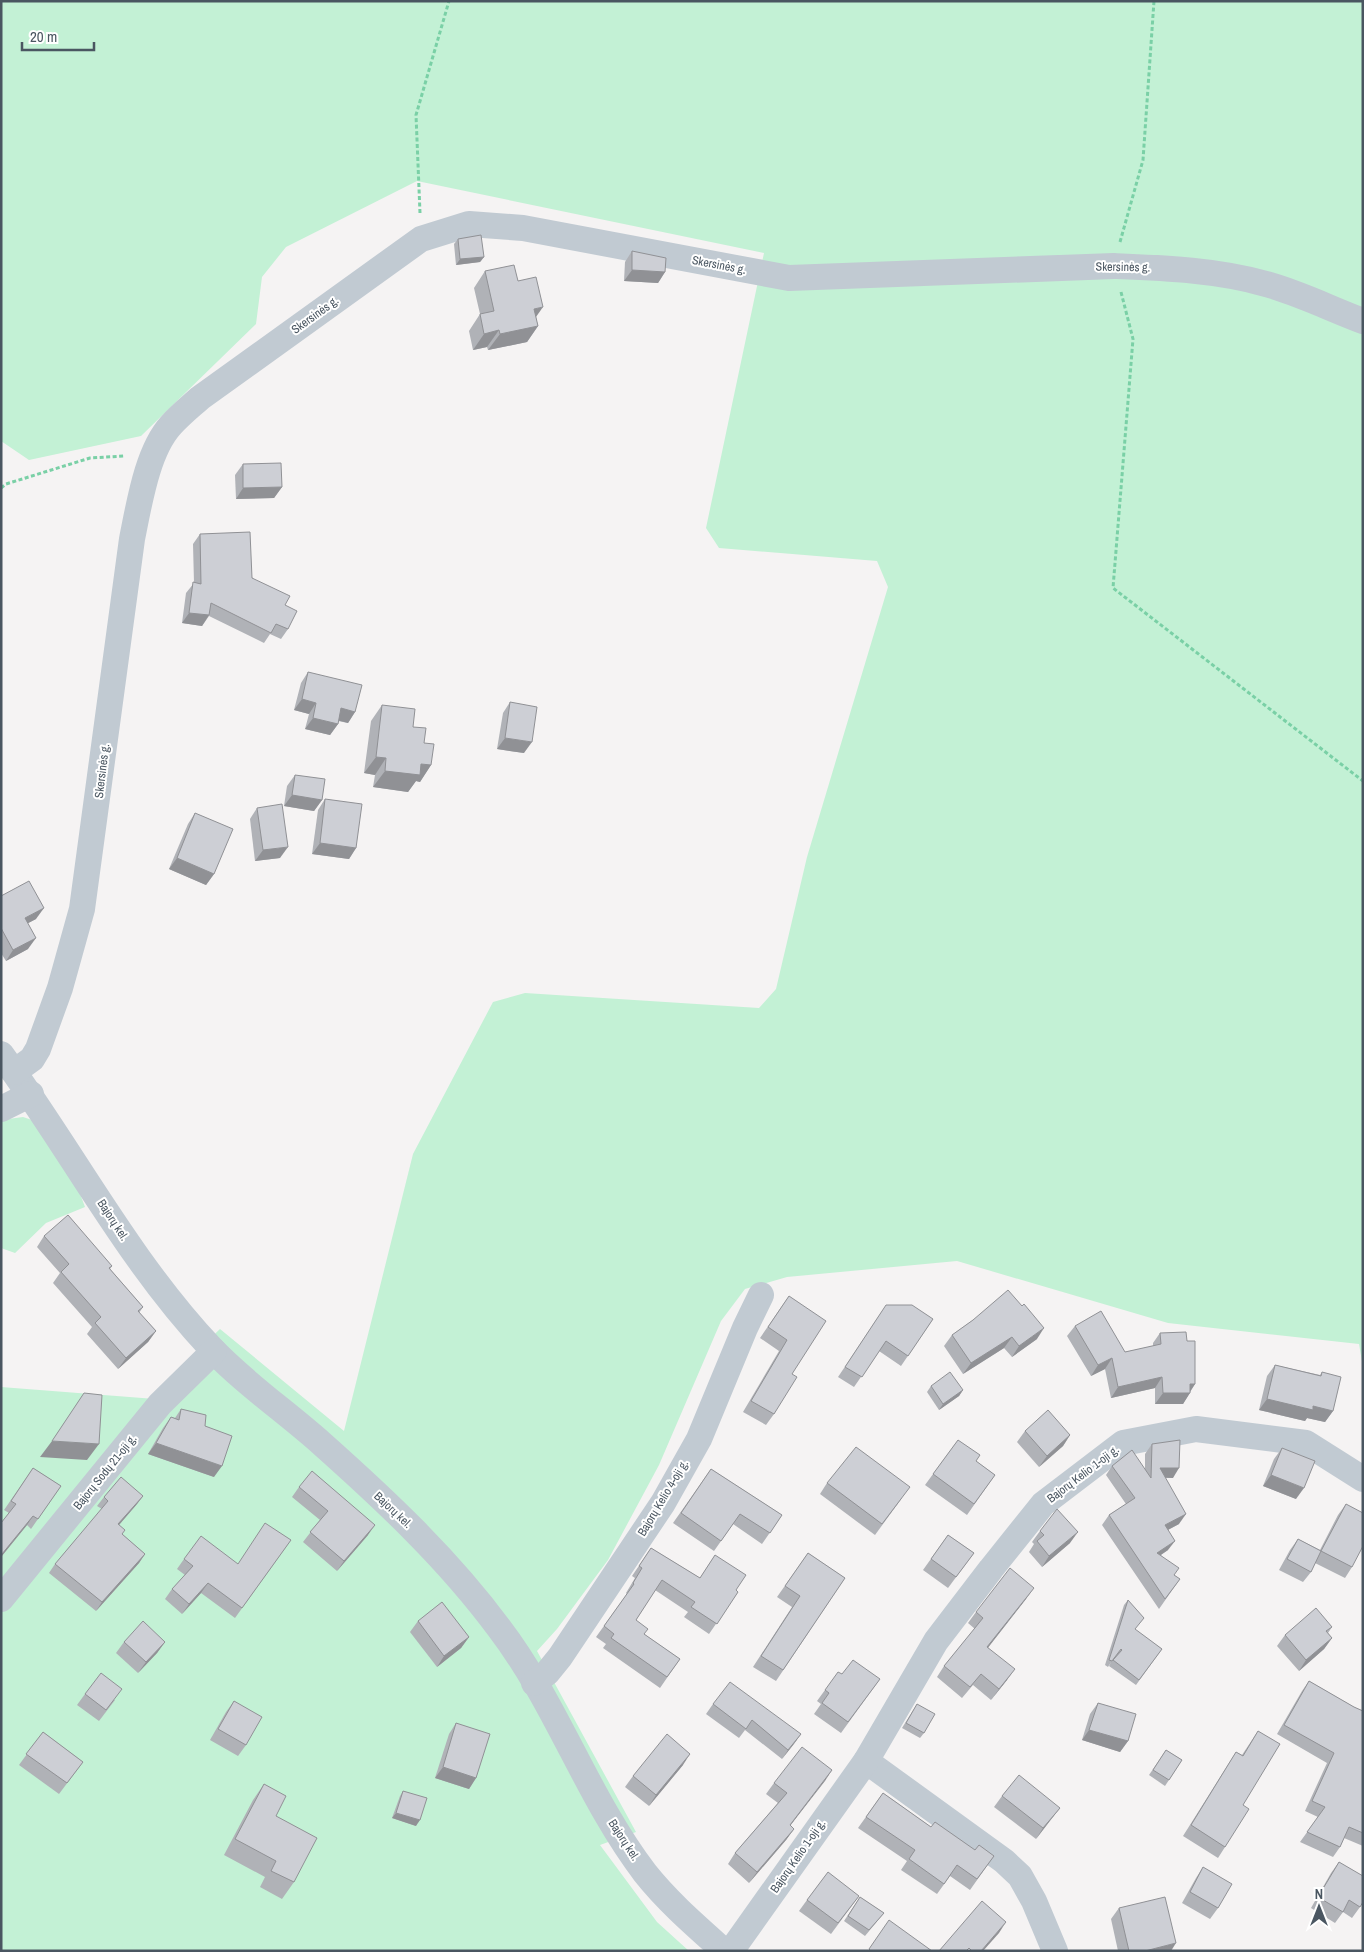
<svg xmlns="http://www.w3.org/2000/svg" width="1364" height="1952" viewBox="0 0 1364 1952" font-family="'Archivo Narrow',sans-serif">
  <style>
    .green { fill: #c3f1d5 }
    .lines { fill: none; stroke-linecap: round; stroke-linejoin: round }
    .path { stroke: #7ad0a6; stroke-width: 3; stroke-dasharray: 4 2.5; stroke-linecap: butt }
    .minor { stroke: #c1cad2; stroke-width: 26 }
    .wall { fill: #b0b2b7 }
    .shaded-wall { fill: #909195 }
    .building { fill: #cdcfd5; stroke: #909195 }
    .labels { text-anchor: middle; stroke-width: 4; stroke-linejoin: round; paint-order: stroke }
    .street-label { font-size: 12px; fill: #4a5661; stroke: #fff }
  </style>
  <rect width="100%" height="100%" fill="#f5f3f3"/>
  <g class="green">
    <polygon points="1,1 1363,1 1363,1367 1359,1344 1168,1323 957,1261 787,1277 745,1289 721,1321 659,1465 608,1560 557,1629 537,1651 636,1832 600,1845 657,1922 689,1951 1,1951 1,1387 155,1399 197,1351 220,1329 344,1431 413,1154 493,1002 525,993 759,1008 776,989 807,857 888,587 877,561 719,548 706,528 764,253 417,181 286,247 262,277 256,324 141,436 29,460 1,441"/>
    <polygon points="23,1117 32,1120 74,1178 85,1207 46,1223 15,1253 1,1248 1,1120"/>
  </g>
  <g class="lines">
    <g class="path">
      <polyline points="420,213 416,115 449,1"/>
      <polyline points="1120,242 1143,160 1154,1"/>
      <polyline points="1121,292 1133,339 1113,588 1363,781"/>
      <polyline points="1,488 6,484 90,458 125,456"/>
    </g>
    <g class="minor">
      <path d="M1,1054C72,1151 128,1260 211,1348C244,1383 285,1411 321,1443C385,1500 448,1559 499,1628C557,1704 587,1797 645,1873C668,1902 696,1926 724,1951"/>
      <path d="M14,1072L32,1059L38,1049L60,988L82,909L132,539C139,505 147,451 171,425C180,415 190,407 200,398L421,239L469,224L523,228L789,278L1114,266C1163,268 1218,270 1266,284C1299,293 1331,309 1363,321"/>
      <polyline points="1,1109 31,1094"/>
      <polyline points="1,1599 160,1404 214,1351"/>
      <polyline points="534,1683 547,1673 560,1657 663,1503 699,1439 745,1328 761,1295"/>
      <polyline points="866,1761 1004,1861 1020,1876 1034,1901 1055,1951"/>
      <polyline points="731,1951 866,1761 936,1641 991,1569 1043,1504 1123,1443 1196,1429 1306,1443 1363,1479"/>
    </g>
  </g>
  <g class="wall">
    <polygon points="458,239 484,257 480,262 456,265 454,244"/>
    <polygon points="632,251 665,272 658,283 624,281 625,262"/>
    <polygon points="485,271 518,281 536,317 538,326 527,342 488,350 487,347 473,350 469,331 480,314 474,288"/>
    <polygon points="243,464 282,487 274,498 236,499 235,475"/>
    <polygon points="200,534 285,605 288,629 281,639 270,634 264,643 209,616 202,626 182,623 186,593 194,583 193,544"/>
    <polygon points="308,672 355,712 348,723 338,721 338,724 330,735 305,729 309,714 294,710 301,683"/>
    <polygon points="510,702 524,753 497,749 503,713"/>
    <polygon points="382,705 413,727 424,743 431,765 420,782 416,781 408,792 373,787 375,775 364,773 371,721"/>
    <polygon points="295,775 322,800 314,811 284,806 287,786"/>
    <polygon points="325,799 356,848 349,859 312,854 318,810"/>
    <polygon points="257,808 280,858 255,861 250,819"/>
    <polygon points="195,813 214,874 206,885 169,869 188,824"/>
    <polygon points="1,896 36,919 28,923 28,949 6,961 1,953"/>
    <polygon points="44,1236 112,1266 110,1269 143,1307 139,1313 156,1331 148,1342 118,1369 87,1334 92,1327 53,1283 60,1273 37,1247"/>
    <polygon points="789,1296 792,1374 774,1414 766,1425 743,1412 779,1351 760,1338"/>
    <polygon points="879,1316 933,1319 901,1366 879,1351 854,1387 838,1377"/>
    <polygon points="973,1320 1037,1339 1012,1357 1004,1348 963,1374 944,1346 952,1335"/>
    <polygon points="1075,1326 1125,1352 1153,1346 1153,1343 1160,1333 1187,1341 1195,1384 1183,1404 1155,1404 1155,1388 1111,1398 1105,1369 1091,1376 1067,1336"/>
    <polygon points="1275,1365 1320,1375 1322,1372 1333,1411 1325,1422 1307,1418 1305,1421 1259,1410 1267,1376"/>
    <polygon points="931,1386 963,1390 959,1396 939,1410 927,1392"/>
    <polygon points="181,1409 214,1477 148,1454 163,1428 171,1417 175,1418"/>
    <polygon points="1025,1431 1070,1435 1063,1446 1039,1467 1017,1442"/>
    <polygon points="958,1440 976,1461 995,1475 967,1515 925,1485"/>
    <polygon points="1152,1444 1173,1478 1165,1478 1179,1524 1168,1530 1168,1550 1161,1555 1174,1575 1180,1579 1159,1609 1102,1525 1109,1515 1126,1504 1106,1475 1112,1466 1145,1469 1145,1454"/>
    <polygon points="1282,1448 1296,1499 1263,1486 1274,1459"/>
    <polygon points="33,1468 61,1486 31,1529 27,1525 1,1557 1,1523 9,1513 4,1510"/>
    <polygon points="711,1469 782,1515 762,1544 733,1524 714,1551 673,1523"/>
    <polygon points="827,1483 902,1498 875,1535 820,1494"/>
    <polygon points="299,1487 368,1535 337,1571 303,1542 320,1520 292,1497"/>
    <polygon points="143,1496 137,1504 119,1525 122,1534 145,1554 139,1563 96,1611 49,1573 55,1564 102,1509 97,1506 104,1497"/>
    <polygon points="1346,1504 1352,1567 1345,1578 1315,1563 1311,1572 1303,1582 1279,1570 1290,1550 1298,1539 1320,1550 1338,1515"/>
    <polygon points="1040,1531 1070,1543 1042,1567 1029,1552 1034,1544 1032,1542"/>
    <polygon points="948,1535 974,1553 948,1588 923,1570"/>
    <polygon points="291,1540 235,1618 201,1593 182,1614 165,1599 172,1589 185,1575 177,1569 184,1559 238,1564"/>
    <polygon points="651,1548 700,1578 715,1555 736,1590 738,1592 709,1634 684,1617 688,1612 655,1590 636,1620 644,1634 680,1659 660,1688 603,1648 606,1644 596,1637 627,1594 626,1593 635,1578 632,1576"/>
    <polygon points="808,1553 845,1578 776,1681 753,1667 792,1607 777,1597"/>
    <polygon points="1026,1599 988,1647 1007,1680 991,1700 973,1685 962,1698 937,1677 944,1666 975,1629 968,1623 976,1612"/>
    <polygon points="1128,1600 1135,1630 1162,1649 1136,1685 1109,1666 1111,1662 1108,1667 1105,1665 1124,1605"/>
    <polygon points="418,1621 469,1637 461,1648 437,1667 410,1632"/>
    <polygon points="1332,1627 1328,1633 1332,1638 1324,1649 1299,1671 1277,1646 1285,1635"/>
    <polygon points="124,1642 165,1642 157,1653 138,1673 116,1653"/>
    <polygon points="842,1674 880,1679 841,1733 814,1714 821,1704 817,1701 825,1690"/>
    <polygon points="1309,1681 1354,1707 1363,1711 1363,1846 1344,1838 1340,1847 1333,1857 1300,1842 1318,1817 1305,1811 1327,1763 1277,1734 1302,1691"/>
    <polygon points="85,1694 115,1700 99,1721 77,1705"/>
    <polygon points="234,1701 246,1745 238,1756 210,1740 226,1712"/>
    <polygon points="1098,1703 1128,1741 1120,1752 1082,1740 1090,1714"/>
    <polygon points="713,1704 801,1734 782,1759 745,1730 739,1738 706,1714"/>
    <polygon points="917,1704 924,1733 920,1738 902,1728"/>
    <polygon points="456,1723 476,1778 469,1789 435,1778 449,1734"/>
    <polygon points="1258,1731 1243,1805 1225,1847 1218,1858 1183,1836 1229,1763 1236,1752 1242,1755"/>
    <polygon points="43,1732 83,1762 59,1794 19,1765"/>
    <polygon points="1166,1750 1182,1760 1165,1786 1149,1775"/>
    <polygon points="683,1765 649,1806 625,1787 633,1776"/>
    <polygon points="832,1770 790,1826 794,1829 786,1840 749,1883 728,1864 735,1853 778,1803 766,1794 774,1783"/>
    <polygon points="264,1784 276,1816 294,1882 282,1899 260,1887 265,1877 224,1855 253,1800"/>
    <polygon points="403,1791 416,1826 392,1818 400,1796"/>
    <polygon points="883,1793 931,1827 975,1850 994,1856 970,1890 950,1876 937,1894 901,1870 907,1861 858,1828"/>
    <polygon points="1002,1796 1060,1808 1036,1839 994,1807"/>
    <polygon points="1339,1862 1360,1907 1352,1918 1343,1912 1335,1923 1311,1908 1331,1873"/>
    <polygon points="1203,1867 1218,1908 1210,1919 1182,1903 1196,1878"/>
    <polygon points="859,1896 831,1934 799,1911 807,1900"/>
    <polygon points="860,1897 884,1913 865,1936 844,1921"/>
    <polygon points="1119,1908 1171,1951 1118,1951 1111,1919"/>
  </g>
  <g class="shaded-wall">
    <polygon points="484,257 480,262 456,265 460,259"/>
    <polygon points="632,270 665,272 658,283 624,281"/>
    <polygon points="543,307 531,324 534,309"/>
    <polygon points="538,326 527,342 488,350 500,334"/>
    <polygon points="499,330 487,347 473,350 484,334"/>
    <polygon points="282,487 274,498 236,499 243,488"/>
    <polygon points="189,613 209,615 202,626 182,623"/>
    <polygon points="302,699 316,703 309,714 294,710"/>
    <polygon points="341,708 355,712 348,723 333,719"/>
    <polygon points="313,718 338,724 330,735 305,729"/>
    <polygon points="505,738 532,742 524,753 497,749"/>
    <polygon points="376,757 386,758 375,775 364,773"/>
    <polygon points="421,764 431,765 420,782 416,781 408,792 373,787 385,771"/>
    <polygon points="292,795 322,800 314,811 284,806"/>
    <polygon points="320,843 356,848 349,859 312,854"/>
    <polygon points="288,847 280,858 255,861 263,850"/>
    <polygon points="177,858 214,874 206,885 169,869"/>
    <polygon points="44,908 36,919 17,929 25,918"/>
    <polygon points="36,938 28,949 6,961 13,950"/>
    <polygon points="1044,1328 1037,1339 1012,1357 1019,1346"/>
    <polygon points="156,1331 148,1342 118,1369 126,1358"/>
    <polygon points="1012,1337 1004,1348 963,1374 971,1363"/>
    <polygon points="1112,1358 1105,1369 1091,1376 1098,1365"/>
    <polygon points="1162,1377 1155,1388 1111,1398 1118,1387"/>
    <polygon points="1190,1384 1195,1384 1189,1393 1190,1393 1183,1404 1155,1404 1163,1393"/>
    <polygon points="963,1390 959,1396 939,1410 943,1404"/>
    <polygon points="1267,1399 1313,1406 1333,1411 1325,1422 1307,1418 1305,1421 1259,1410"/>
    <polygon points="1070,1435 1063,1446 1039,1467 1047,1456"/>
    <polygon points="52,1441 99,1444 87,1460 40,1457"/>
    <polygon points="156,1443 222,1466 214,1477 148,1454"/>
    <polygon points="1160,1468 1179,1468 1173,1478 1153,1477"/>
    <polygon points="1271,1475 1304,1488 1296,1499 1263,1486"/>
    <polygon points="143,1496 137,1504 112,1533 118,1524"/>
    <polygon points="1186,1514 1179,1524 1158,1535 1165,1525"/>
    <polygon points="33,1516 27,1525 1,1557 2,1554"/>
    <polygon points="375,1525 368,1535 337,1571 344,1561"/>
    <polygon points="1078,1532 1070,1543 1042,1567 1049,1556"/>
    <polygon points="1175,1541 1168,1550 1150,1562 1157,1553"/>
    <polygon points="145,1554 139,1563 96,1611 102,1602"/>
    <polygon points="208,1583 201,1593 182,1614 189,1604"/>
    <polygon points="1034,1588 1026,1599 980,1658 987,1647"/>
    <polygon points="469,1637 461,1648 437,1667 444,1656"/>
    <polygon points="1332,1638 1324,1649 1299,1671 1306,1660"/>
    <polygon points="165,1642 157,1653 138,1673 146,1662"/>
    <polygon points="1015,1669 1007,1680 991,1700 999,1689"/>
    <polygon points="1089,1730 1128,1741 1120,1752 1082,1740"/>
    <polygon points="801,1734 794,1744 782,1759 788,1750"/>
    <polygon points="690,1754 683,1765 649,1806 656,1795"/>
    <polygon points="443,1767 476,1778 469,1789 435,1778"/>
    <polygon points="832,1770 825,1781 782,1836 790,1825"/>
    <polygon points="1060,1808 1052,1818 1036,1839 1043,1828"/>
    <polygon points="396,1813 420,1820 416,1826 392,1818"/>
    <polygon points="794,1829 786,1840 749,1883 757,1872"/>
    <polygon points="1006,1922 999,1933 983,1951 981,1951"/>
    <polygon points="1176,1943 1171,1951 1145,1951"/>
  </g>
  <g class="building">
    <polygon points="481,235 484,257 460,259 458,239"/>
    <polygon points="632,251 666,258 665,272 632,270"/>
    <polygon points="514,265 518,281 536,277 543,307 534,309 538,326 500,334 499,330 484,334 480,314 494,311 485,271"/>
    <polygon points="281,463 282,487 243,488 243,464"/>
    <polygon points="250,532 252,578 290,596 285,605 297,611 288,629 276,624 271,633 211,603 209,615 189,613 193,582 201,584 200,534"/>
    <polygon points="308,672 362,685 355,712 341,708 338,724 313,718 316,703 302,699"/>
    <polygon points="510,702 537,707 532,742 505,738"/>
    <polygon points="382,705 415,709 413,727 426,728 424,743 434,744 431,765 421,764 420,775 385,771 386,758 376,757"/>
    <polygon points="295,775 325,779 322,800 292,795"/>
    <polygon points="325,799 362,804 356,848 320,843"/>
    <polygon points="282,804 288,847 263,850 257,808"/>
    <polygon points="195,813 233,829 214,874 177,858"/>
    <polygon points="29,881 44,908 25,918 36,938 13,950 1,928 1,896"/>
    <polygon points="68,1215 112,1266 109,1268 143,1307 138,1311 156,1331 126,1358 95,1323 101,1317 61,1272 69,1264 44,1236"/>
    <polygon points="1008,1290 1022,1306 1024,1304 1044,1328 1019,1346 1012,1337 971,1363 952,1335 973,1320"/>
    <polygon points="789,1296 826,1321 792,1374 797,1377 774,1414 751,1401 787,1340 768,1327"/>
    <polygon points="886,1305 912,1305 933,1319 908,1356 886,1341 862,1377 845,1367"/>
    <polygon points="1101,1311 1125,1352 1161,1344 1160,1333 1186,1332 1187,1341 1195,1341 1195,1384 1190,1384 1190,1393 1163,1393 1162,1377 1118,1387 1112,1358 1098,1365 1075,1326"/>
    <polygon points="1275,1365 1321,1376 1322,1372 1341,1377 1333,1411 1313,1406 1313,1410 1267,1399"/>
    <polygon points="950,1372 963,1390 943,1404 931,1386"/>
    <polygon points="84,1393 102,1395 99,1444 52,1441"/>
    <polygon points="181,1409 206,1415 205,1426 232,1436 222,1466 156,1443 171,1417 179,1420"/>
    <polygon points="1048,1410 1070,1435 1047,1456 1025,1431"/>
    <polygon points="958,1440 980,1455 976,1461 995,1475 974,1504 933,1474"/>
    <polygon points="1180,1440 1179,1468 1160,1468 1186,1514 1165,1525 1175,1541 1157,1553 1179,1568 1174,1575 1180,1579 1165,1599 1109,1515 1135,1498 1112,1466 1132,1450 1151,1478 1152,1444"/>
    <polygon points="856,1447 910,1487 882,1524 827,1483"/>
    <polygon points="1282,1448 1315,1461 1304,1488 1271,1475"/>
    <polygon points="33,1468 61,1486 38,1519 33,1516 2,1554 1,1553 1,1523 16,1504 11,1501"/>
    <polygon points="711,1469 782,1515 770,1533 740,1514 721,1541 681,1513"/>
    <polygon points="312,1471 375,1525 344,1561 310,1532 328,1511 299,1487"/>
    <polygon points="121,1477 143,1496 118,1524 125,1530 122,1534 145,1554 102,1602 55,1564 108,1501 104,1497"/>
    <polygon points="1346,1504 1363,1513 1363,1546 1352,1567 1321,1551"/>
    <polygon points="1057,1509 1078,1532 1049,1556 1037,1541 1044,1535 1040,1531"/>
    <polygon points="265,1523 291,1540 242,1608 208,1583 189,1604 172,1589 193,1566 184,1559 201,1536 238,1564"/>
    <polygon points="948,1535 974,1553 956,1577 931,1559"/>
    <polygon points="1298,1539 1321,1551 1311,1572 1287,1559"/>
    <polygon points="651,1548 700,1578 715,1555 746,1575 736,1590 738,1592 717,1624 691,1607 695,1602 662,1580 636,1620 648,1629 644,1634 680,1659 667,1677 611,1638 614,1634 604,1626 634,1584 633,1583 642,1568 639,1566"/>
    <polygon points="808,1553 845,1578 783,1670 761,1656 800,1596 785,1586"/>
    <polygon points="1010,1568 1034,1588 987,1647 1015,1669 999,1689 981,1674 970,1687 944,1666 983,1618 976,1612"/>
    <polygon points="1128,1600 1144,1618 1135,1629 1162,1649 1139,1680 1113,1660 1122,1650 1121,1649 1112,1661 1109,1660"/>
    <polygon points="442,1602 469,1637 444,1656 418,1621"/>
    <polygon points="1316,1608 1332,1627 1326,1631 1332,1638 1306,1660 1285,1635"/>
    <polygon points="143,1621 165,1642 146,1662 124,1642"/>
    <polygon points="853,1660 880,1679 848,1722 822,1703 829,1693 825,1690 838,1672 842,1674"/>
    <polygon points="101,1673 122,1689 106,1710 85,1694"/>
    <polygon points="1309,1681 1354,1707 1363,1711 1363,1833 1349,1827 1340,1847 1307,1832 1325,1807 1312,1801 1334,1753 1284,1725"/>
    <polygon points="730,1682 801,1734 788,1750 752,1720 746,1729 713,1704"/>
    <polygon points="234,1701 262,1717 246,1745 218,1729"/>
    <polygon points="1098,1703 1136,1714 1128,1741 1089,1730"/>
    <polygon points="917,1704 935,1714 924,1733 906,1723"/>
    <polygon points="456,1723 490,1734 476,1778 443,1767"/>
    <polygon points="1258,1731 1280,1744 1243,1805 1249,1809 1225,1847 1191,1825 1236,1752 1243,1756"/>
    <polygon points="43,1732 83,1762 67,1783 26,1754"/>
    <polygon points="667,1734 690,1754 656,1795 633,1776"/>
    <polygon points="802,1747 832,1770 790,1825 794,1829 757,1872 735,1853 787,1793 774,1783"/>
    <polygon points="1166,1750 1182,1760 1169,1780 1153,1770"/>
    <polygon points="1019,1775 1060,1808 1043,1828 1002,1796"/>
    <polygon points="264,1784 286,1796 276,1816 317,1838 294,1882 271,1871 276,1861 235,1839"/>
    <polygon points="403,1791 427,1798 420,1820 396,1813"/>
    <polygon points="883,1793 931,1827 935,1822 975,1850 979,1845 994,1856 977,1879 957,1865 944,1884 909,1859 915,1850 866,1817"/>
    <polygon points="1339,1862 1363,1876 1363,1902 1360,1907 1349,1900 1343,1912 1318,1897"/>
    <polygon points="1203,1867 1232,1884 1218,1908 1190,1892"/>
    <polygon points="828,1872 859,1896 838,1923 807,1900"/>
    <polygon points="860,1897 884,1913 869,1930 848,1916"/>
    <polygon points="1165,1897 1176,1943 1145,1951 1129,1951 1119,1908"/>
    <polygon points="982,1901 1006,1922 981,1951 972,1951 969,1948 966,1951 939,1951"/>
    <polygon points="889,1920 932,1951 871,1951 869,1949"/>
  </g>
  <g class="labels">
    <g class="street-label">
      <text transform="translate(719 265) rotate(11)" y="4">Skersinės g.</text>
      <text transform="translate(1123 267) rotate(1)" y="4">Skersinės g.</text>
      <text transform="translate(315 315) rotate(-36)" y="4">Skersinės g.</text>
      <text transform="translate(102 771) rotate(-83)" y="4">Skersinės g.</text>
      <text transform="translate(113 1220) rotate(57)" y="4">Bajorų kel.</text>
      <text transform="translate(105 1472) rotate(-51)" y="4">Bajorų Sodų 21-oji g.</text>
      <text transform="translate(1083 1474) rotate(-37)" y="4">Bajorų Kelio 1-oji g.</text>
      <text transform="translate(663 1498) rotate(-59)" y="4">Bajorų Kelio 4-oji g.</text>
      <text transform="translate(393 1510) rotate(43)" y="4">Bajorų kel.</text>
      <text transform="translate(624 1840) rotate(57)" y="4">Bajorų kel.</text>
      <text transform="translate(798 1856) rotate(-55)" y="4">Bajorų Kelio 1-oji g.</text>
    </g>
  </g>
  <rect width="1364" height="1952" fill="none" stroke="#4a5661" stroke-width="5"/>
  <g transform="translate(1319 1907)" stroke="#ffffff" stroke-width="4" paint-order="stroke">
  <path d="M0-4L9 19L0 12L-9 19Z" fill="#4a5661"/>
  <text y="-8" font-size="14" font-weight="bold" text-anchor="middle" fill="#4a5661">N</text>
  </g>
  <path d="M22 42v8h72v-8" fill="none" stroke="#4a5661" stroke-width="2.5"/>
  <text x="30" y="42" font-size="15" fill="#4a5661" stroke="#ffffff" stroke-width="4" paint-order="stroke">20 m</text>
</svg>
